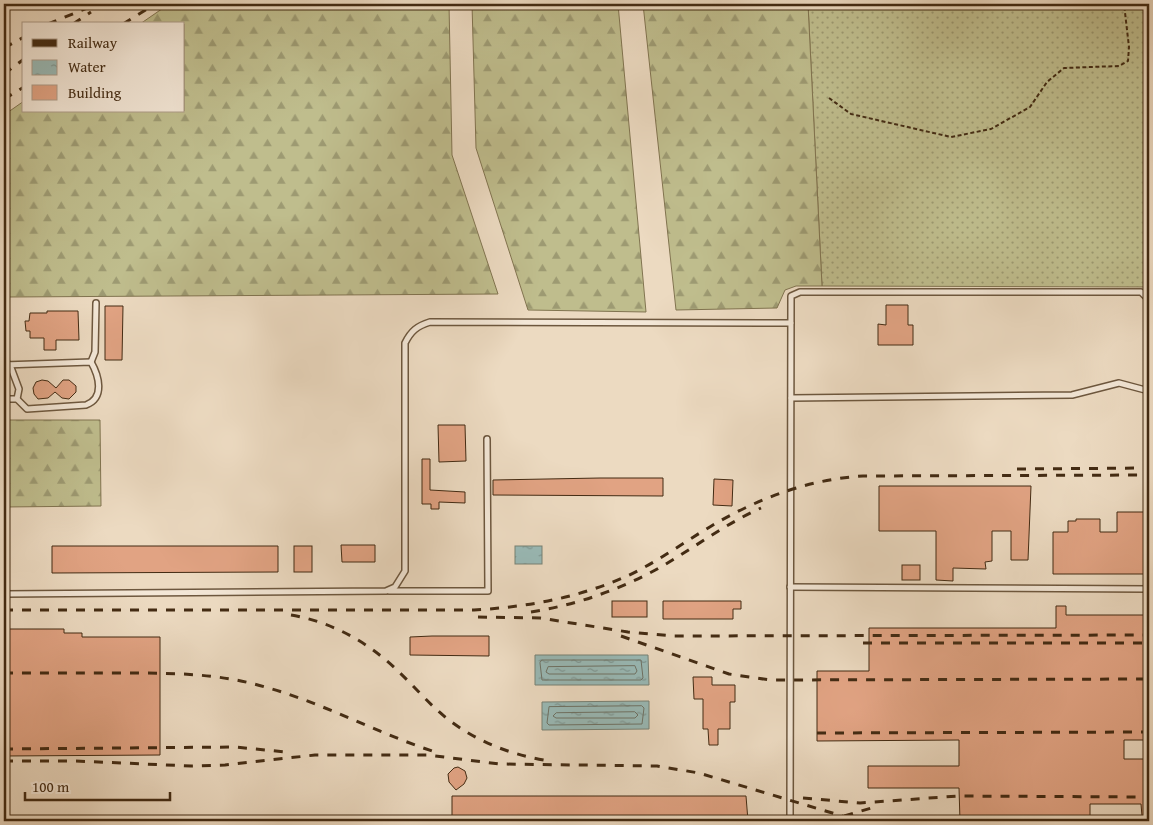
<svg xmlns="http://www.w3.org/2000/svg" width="1153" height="825" viewBox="0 0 1153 825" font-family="'Gentium Book Plus',serif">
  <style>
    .grass { fill: url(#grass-dots); stroke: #817450 }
    .forest { fill: url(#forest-firs); stroke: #817450 }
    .water { fill: url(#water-ripples); stroke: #778175 }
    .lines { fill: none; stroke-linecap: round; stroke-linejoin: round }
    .shore { stroke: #6e7265; stroke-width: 1 }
    .building { fill: #e1a383; stroke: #432b13 }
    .lane-casing { stroke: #6d573e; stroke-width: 8 }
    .path { stroke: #432b13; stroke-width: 2; stroke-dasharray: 4 2.5; stroke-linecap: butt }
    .lane { stroke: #f3e7d7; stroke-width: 5 }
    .rail { stroke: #432b13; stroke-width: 3; stroke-dasharray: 9 9; stroke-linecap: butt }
  </style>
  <defs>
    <pattern id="grass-dots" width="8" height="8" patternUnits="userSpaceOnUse" patternTransform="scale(1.25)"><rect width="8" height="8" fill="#bfbd8d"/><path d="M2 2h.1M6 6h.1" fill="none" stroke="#9d9a72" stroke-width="1.8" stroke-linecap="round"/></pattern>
    <pattern id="forest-firs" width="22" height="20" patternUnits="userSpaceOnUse" patternTransform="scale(1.25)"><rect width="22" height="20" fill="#bfbd8d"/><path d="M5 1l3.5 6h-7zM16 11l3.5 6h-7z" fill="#9d9a72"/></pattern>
    <pattern id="water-ripples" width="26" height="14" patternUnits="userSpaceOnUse" patternTransform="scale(1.25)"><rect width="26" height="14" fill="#99bab7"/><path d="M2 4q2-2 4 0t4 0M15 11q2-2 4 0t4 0" fill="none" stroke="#7e9794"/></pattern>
  </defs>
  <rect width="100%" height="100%" fill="#ecdac1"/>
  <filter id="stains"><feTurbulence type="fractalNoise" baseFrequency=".004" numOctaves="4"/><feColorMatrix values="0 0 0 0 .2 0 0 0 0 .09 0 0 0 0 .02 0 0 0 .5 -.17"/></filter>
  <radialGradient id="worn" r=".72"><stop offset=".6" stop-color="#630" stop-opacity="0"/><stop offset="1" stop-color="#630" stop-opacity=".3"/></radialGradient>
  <polygon class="grass" points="808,4 1149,4 1149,287 822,286"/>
  <g class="forest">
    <polygon points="169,4 449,4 452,155 498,294 8,297 6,355 4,355 4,115 24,101 24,111 184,111 184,24 140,24"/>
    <polygon points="472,4 618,4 646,312 528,310 476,148"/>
    <polygon points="643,4 808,4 822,286 796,286 785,290 777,308 676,310"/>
    <polygon points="4,420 100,420 101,506 4,507"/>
  </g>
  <g class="water">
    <rect x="515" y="546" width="27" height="18"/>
    <polygon points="535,655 648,655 649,685 535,685"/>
    <polygon points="649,701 649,729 542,730 542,702"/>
  </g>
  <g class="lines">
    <g class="shore">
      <polygon points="542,660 641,660 643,678 641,680 542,680 540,663"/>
      <polygon points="635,666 637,671 635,674 549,674 546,672 548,667"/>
      <polygon points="642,706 644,708 642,724 549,725 547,723 549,707"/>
      <polygon points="635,712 638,715 635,718 556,718 553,716 556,713"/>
    </g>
  </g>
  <g class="building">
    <polygon points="886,305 908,305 908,325 913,325 913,345 878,345 878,324 886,325"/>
    <polygon points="105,306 123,306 122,360 105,360"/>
    <polygon points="47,311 78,311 79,340 56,340 56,350 44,350 44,338 30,338 30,331 26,331 25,321 29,321 30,313 47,313"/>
    <polygon points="42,380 48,381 56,388 63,380 69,380 76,386 76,392 69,399 62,398 55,392 48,398 38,399 34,394 33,388 36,382"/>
    <polygon points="438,425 465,425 466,461 439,462"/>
    <polygon points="422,459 430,459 430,490 465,492 465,503 439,502 439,509 431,509 431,504 422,504"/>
    <polygon points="600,478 663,478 663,496 493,495 493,480"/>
    <polygon points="714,479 733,480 732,506 713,505"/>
    <polygon points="879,486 1031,486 1028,560 1011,560 1011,531 992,531 992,561 985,562 986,569 953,568 953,581 936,580 936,531 879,531"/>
    <polygon points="1117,512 1149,512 1149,574 1053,574 1053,532 1068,532 1068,521 1076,521 1076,519 1100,519 1100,532 1117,532"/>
    <polygon points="341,545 375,545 375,562 342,562"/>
    <polygon points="52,546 278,546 278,572 52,573"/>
    <rect x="294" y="546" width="18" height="26"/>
    <rect x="902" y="565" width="18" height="15"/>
    <rect x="612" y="601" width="35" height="16"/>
    <polygon points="663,601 741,601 741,609 733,609 733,619 663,619"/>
    <polygon points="1056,606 1066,606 1066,615 1149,615 1149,740 1124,740 1124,759 1149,759 1149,816 1142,816 1141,804 1090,804 1090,821 960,821 959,788 868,788 868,766 959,766 959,740 817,741 817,671 869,671 869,628 1056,628"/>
    <polygon points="4,629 64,629 64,633 82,633 82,637 160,637 160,755 4,756"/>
    <polygon points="432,636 489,636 489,656 410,655 410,637"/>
    <polygon points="693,677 712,677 712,685 735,685 735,702 730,702 730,729 718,729 718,745 709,745 708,729 703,729 703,699 694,699"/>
    <polygon points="458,767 465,771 467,778 464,784 456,790 449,782 448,774 454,768"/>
    <polygon points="452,796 746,796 748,821 452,821"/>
  </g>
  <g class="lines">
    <defs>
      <g id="lane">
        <polyline points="91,362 95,352 96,303"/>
        <path d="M4,365L91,362C99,376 105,398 86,405L27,409L17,399H4"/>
        <polyline points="10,365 19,389 17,399"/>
        <polyline points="791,398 1072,395 1119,383 1149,391"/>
        <polyline points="790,587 1149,589"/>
        <polyline points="389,591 488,591 487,439"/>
        <path d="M4,594L386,591L395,587L405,571V343C411,331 417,326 430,322L791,323"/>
        <polyline points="790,821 791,296 800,292 1141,292 1149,300"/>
      </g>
    </defs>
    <use href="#lane" class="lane-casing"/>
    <polyline class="path" points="829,98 851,114 951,137 991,129 1030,107 1047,82 1064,68 1119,66 1128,61 1129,47 1124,4"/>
    <use href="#lane" class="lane"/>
    <g class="rail">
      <polyline points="48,24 97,4"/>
      <polyline points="73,24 91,12"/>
      <polyline points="123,24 155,4"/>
      <polyline points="4,48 24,37"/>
      <polyline points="4,74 24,59"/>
      <polyline points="4,99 24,87"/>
      <polyline points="1017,469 1149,468"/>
      <path d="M4,610H474C527,607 577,598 625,577C656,563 684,542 713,525C759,498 810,479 863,476L1149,475"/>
      <path d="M531,612C576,605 619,590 659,568C694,548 725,524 761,508"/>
      <path d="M291,615C332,622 368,642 398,671C416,688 432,708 453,723C481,743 510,754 544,760"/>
      <polyline points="478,617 540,618 628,632 674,636 1149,635"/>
      <polyline points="621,636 729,674 770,680 1149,679"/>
      <polyline points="863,643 1149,643"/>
      <path d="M4,673C43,673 82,673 122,673C170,673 219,673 265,687C323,703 375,732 432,751"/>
      <polyline points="817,733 1149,732"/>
      <polyline points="4,749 235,747 286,752"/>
      <polyline points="4,761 76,761 191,766 225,765 315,755 428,755 499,764 657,766 699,773 859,821"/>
      <polyline points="803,798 860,803 958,796 1149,797"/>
      <polyline points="827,821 875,807"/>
    </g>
  </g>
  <rect width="1153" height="825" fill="none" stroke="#ecdac1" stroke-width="20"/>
  <rect x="5" y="5" width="1143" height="815" fill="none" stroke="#432b13" stroke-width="2.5"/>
  <rect x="10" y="10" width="1133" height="805" fill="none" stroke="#432b13"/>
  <rect x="22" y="22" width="162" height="90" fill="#f3e7d7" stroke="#ad9c89"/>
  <rect x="32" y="39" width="25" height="8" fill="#432b13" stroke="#ad9c89"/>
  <text x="68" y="48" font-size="15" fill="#432b13">Railway</text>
  <rect x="32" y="60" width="25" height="15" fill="url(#water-ripples)" stroke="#ad9c89"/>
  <text x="68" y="72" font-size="15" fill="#432b13">Water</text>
  <rect x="32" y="85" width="25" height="15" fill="#e1a383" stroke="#ad9c89"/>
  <text x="68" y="98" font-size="15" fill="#432b13">Building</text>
  <path d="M25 792v8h145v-8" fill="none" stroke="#432b13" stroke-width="2.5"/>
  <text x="32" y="792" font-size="15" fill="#432b13" stroke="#f3e7d7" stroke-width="4" paint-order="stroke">100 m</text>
  <rect width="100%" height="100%" filter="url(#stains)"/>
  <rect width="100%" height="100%" fill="url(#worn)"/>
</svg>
